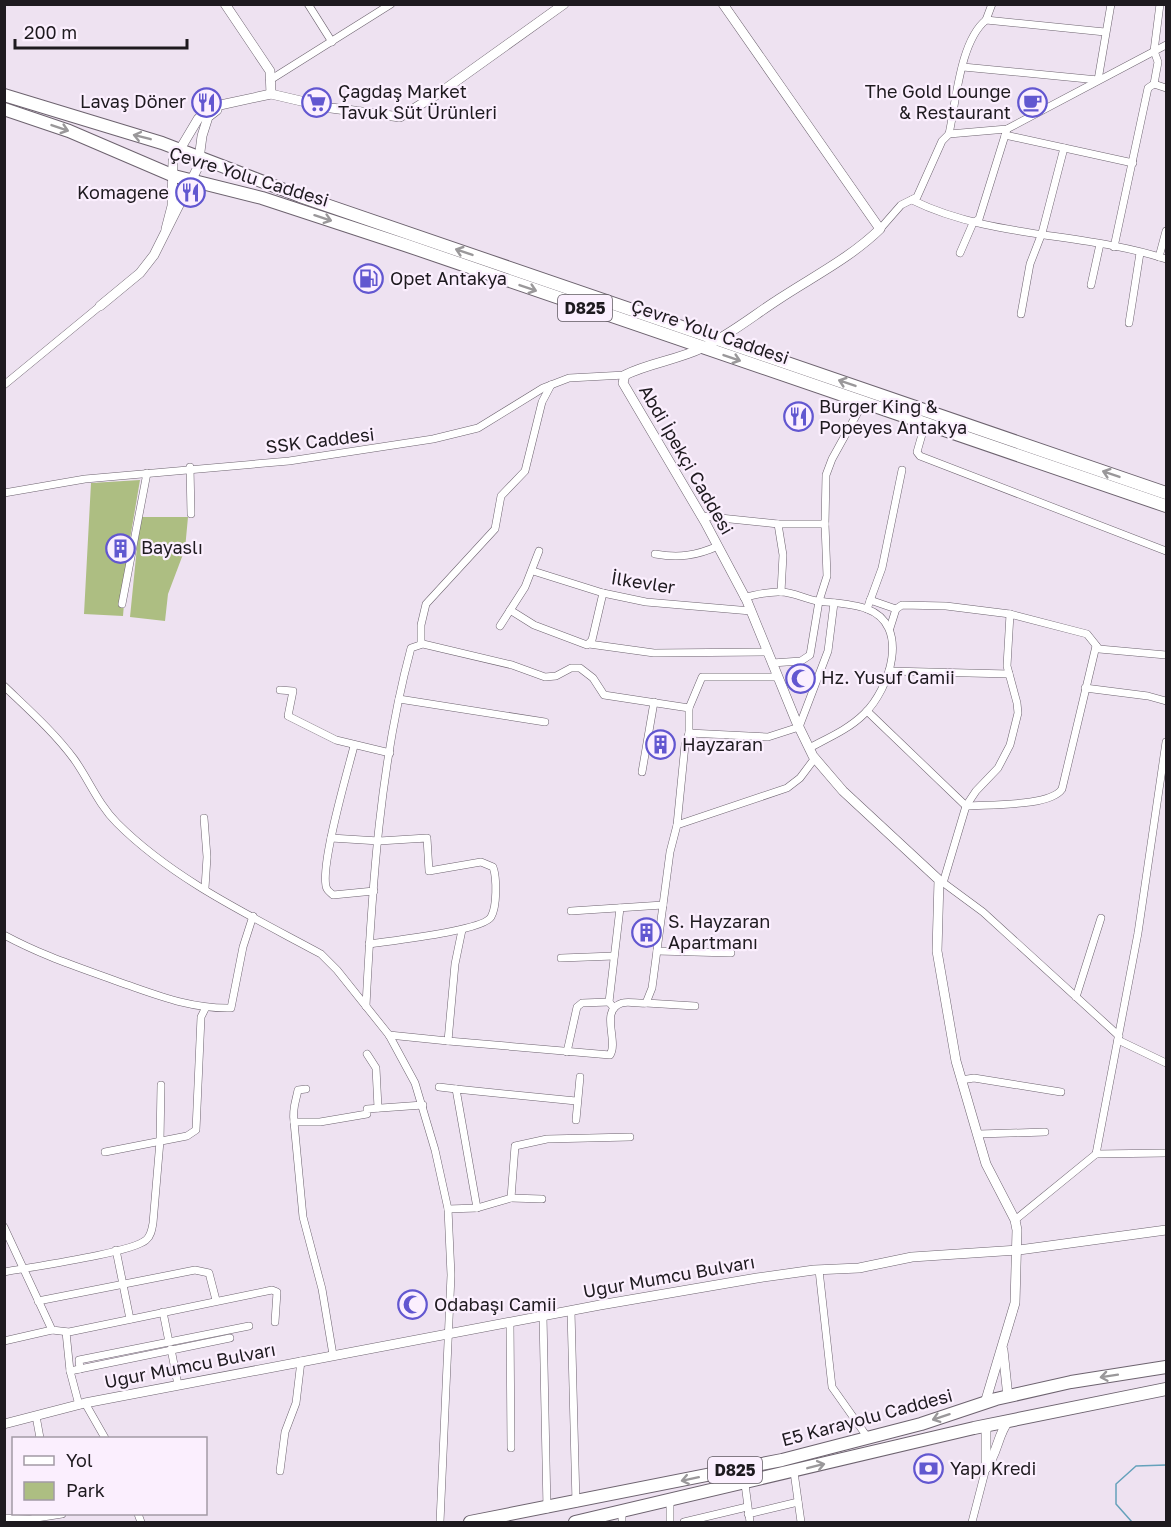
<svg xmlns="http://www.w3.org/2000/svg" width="1171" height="1527" viewBox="0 0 1171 1527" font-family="'Golos Text',sans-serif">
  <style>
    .green { fill: #adbe82 }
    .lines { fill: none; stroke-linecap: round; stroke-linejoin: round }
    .stream { stroke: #65a1bb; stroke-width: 1.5 }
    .street-casing { stroke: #6d636f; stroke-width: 8 }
    .secondary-casing { stroke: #6d636f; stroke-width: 10 }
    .highway-casing { stroke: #6d636f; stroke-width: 14 }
    .street { stroke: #fff; stroke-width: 7 }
    .secondary { stroke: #fff; stroke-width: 9 }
    .highway { stroke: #fff; stroke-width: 12 }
    .oneway { stroke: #9a989a }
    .labels { text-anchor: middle; stroke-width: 4.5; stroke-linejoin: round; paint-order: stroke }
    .shield { fill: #fbeffe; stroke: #605a62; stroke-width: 1.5 }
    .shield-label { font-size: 16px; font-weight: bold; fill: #1e1a1f }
    .poi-label { font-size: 18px; fill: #1e1a1f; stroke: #fbeffe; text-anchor: start }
    .street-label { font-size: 18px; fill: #1e1a1f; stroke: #fbeffe }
  </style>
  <rect width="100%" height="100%" fill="#eee2f1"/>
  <g class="green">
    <polygon points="140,480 130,539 111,538 109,553 128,555 123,616 84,614 91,483"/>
    <polygon points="140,517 188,517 185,549 168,594 165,621 130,617"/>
  </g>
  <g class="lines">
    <polyline class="stream" points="1132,1522 1116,1504 1116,1484 1136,1466 1166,1465"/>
    <defs>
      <g id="street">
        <polyline points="308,4 332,42"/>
        <polyline points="986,20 992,4"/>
        <polyline points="963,67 1098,80 1111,4"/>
        <polyline points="270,80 391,4"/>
        <polyline points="1154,84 1166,88"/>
        <path d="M949,134C956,102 960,41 986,20L1105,32"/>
        <polyline points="1005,135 1133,163"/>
        <path d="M912,200C991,239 1084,232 1166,259"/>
        <polyline points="880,229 901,205 917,197 942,141 949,134 1007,129 1166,45"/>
        <polyline points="1114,247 1148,88 1154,84 1158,62 1154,51 1160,4"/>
        <polyline points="960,253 973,223 979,219 1007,129"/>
        <polyline points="1159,257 1166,231"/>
        <polyline points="1091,285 1100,244"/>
        <polyline points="1021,314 1030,264 1042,233 1064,148"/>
        <polyline points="1129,323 1140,253"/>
        <polyline points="4,385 100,306"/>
        <polyline points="925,424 917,452 920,456 1166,551"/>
        <polyline points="190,467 191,514"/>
        <polyline points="4,493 85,479 289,461 433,439 478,428 543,388 569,378 625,375"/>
        <polyline points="701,516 778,524 783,555 781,592"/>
        <polyline points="777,524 825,524"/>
        <path d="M655,554C678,558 696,556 718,546"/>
        <polyline points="533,571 603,593 646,602 751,611"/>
        <path d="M744,597C756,595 769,591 781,592C793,592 805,599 817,601C832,603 852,603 867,609C911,625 890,689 864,714C849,729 828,738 809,748"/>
        <polyline points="870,600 896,609"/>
        <polyline points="122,604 147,473"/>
        <polyline points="867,609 882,568 902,470"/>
        <polyline points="510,610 534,625 587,645 592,640 603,593"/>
        <polyline points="500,626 525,587 539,551"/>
        <polyline points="890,628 896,609 902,605 946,606 1010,614"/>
        <polyline points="421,644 421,625 426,604 495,529 501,496 525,471 542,402 551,385"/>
        <polyline points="589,644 654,653 767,652"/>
        <polyline points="772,663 801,661 810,655 819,601 827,576 825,524 826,475 832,459 863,403"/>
        <polyline points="889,671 1009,674"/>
        <path d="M4,686C28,709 54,732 74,759C89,780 98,804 117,823C174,880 251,916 321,954L337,970L389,1035L415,1083L435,1150L448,1209L451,1275L440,1522"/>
        <polyline points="1085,688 1148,696 1166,701"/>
        <polyline points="280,690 293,691 288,716 336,740 390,753"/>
        <polyline points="399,699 545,722"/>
        <path d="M867,711L966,806C988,804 1050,807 1062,789L1096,646"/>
        <polyline points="689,733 768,737 799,727 828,651 834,603"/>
        <path d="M354,746C348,770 318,871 327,889C327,890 332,894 333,895L374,891"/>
        <polyline points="642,772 654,702"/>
        <polyline points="204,818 207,857 205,888"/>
        <polyline points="677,825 685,745 689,733 689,708 702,677 778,677"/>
        <path d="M331,838L379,841L427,838L429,871L481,862L493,867C497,878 497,907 491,917C483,931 388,941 369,944"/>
        <polyline points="941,881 983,912 1119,1036"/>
        <polyline points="943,883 966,806 976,791 998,768 1010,745 1018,713 1017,703 1007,666 1010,614 1087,634 1099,649 1166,655"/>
        <polyline points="571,911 663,905"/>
        <path d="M4,935C43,956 78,967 119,982C157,995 190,1009 231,1008L243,947L253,916"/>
        <polyline points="657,951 731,953"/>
        <polyline points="561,958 614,956"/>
        <polyline points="1076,997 1101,918"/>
        <polyline points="646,1003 695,1006"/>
        <path d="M366,1006C372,887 380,763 411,648L423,644L512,665L545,677L556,676L571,668H580L593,678L604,695L689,708"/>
        <polyline points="614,1008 609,1002 620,908"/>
        <polyline points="389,1035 448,1041 455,964 462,930"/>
        <polyline points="1118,1040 1166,1063"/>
        <path d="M448,1041L610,1055C619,1041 599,1010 622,1003C629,1001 638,1004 646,1003L652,988L670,852L677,825L787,788L800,778L815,758"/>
        <polyline points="567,1052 577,1007 582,1003 609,1002"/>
        <polyline points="367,1054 376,1068 378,1108"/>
        <polyline points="961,1080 974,1078 1061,1092"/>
        <polyline points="439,1087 456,1089"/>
        <polyline points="576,1120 580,1077"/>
        <path d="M294,1122C292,1108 296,1101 298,1090L306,1089"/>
        <polyline points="979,1134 1045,1132"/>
        <polyline points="105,1152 187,1136 196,1130 201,1017 205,1009"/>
        <polyline points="1096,1154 1166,1153"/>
        <polyline points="511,1198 542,1199"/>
        <polyline points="477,1208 456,1089 576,1101"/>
        <polyline points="448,1209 477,1208 511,1198 515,1146 547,1139 630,1137"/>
        <polyline points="1015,1220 1096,1154 1138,933 1166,742"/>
        <polyline points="4,1227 52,1330 69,1332 272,1290 277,1292 275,1322"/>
        <polyline points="116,1250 130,1319"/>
        <polyline points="819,1270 832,1387 868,1438"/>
        <path d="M4,1272C30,1267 131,1253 146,1240C151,1236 152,1229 153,1223L160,1141L161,1085"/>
        <polyline points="38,1301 195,1270 209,1273 216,1300"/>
        <polyline points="571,1311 576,1503"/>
        <polyline points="163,1312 169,1342"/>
        <polyline points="543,1316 547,1509"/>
        <polyline points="510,1322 511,1448"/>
        <polyline points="66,1332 70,1371 79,1405"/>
        <polyline points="4,1341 52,1330"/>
        <polyline points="171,1349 178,1385"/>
        <polyline points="333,1355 322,1289 303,1217 294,1122 320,1122 367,1114 367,1109 423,1105"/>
        <polyline points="80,1369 79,1360 249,1326"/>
        <polyline points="70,1371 230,1338"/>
        <polyline points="85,1403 105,1438"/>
        <polyline points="36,1416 40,1438"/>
        <polyline points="280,1471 285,1432 296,1403 301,1361"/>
        <polyline points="794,1472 801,1522"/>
        <polyline points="745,1484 750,1522"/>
        <polyline points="670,1500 670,1522"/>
        <polyline points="138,1514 141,1522"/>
        <polyline points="748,1514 798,1502"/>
        <polyline points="4,1518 30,1519 62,1514"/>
        <polyline points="622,1522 622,1511"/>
        <polyline points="684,1522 747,1507"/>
        <polyline points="972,1522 986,1468"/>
      </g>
      <g id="secondary">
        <polyline points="225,4 270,71 271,94"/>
        <path d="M723,4L880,229C850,258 814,276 779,299C754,315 730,335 702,348C677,360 649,363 625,375L623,383L705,522L747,601L796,721L813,756L843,791L939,880L937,951L956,1061L986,1164L1015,1220L1017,1230L1015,1303L985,1403"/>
        <polyline points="166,229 172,206 173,161 198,119 211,107 271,94 331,108 400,117 441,92 564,4"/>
        <polyline points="100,306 140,273 154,255 198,167 202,136 208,117 217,110"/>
        <polyline points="1003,1350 1008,1397"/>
        <polyline points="4,1424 85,1403 600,1305 757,1278 814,1270 859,1268 912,1257 1019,1250 1166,1230"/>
        <polyline points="986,1425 986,1468"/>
        <path d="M986,1468C998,1453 997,1435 1009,1420"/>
      </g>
      <g id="highway">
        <polyline points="4,95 162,143 300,196 1166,493"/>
        <polyline points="4,109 69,131 174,176 262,198 405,245 1166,506"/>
        <polyline points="470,1522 782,1460 921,1424 996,1399 1071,1382 1166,1367"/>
        <polyline points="575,1522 974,1428 1166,1389"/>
      </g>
    </defs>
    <use href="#street" class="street-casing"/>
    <use href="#secondary" class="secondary-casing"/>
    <use href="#highway" class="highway-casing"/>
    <use href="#street" class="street"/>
    <use href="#secondary" class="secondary"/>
    <use href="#highway" class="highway"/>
  </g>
  <defs><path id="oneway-shaft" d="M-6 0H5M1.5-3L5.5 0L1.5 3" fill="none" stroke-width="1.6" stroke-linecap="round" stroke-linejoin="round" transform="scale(1.5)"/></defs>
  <g class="oneway">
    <use href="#oneway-shaft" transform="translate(60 128) rotate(19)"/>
    <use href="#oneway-shaft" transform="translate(142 137) rotate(-166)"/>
    <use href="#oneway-shaft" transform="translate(323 218) rotate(18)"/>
    <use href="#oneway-shaft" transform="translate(464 252) rotate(-161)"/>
    <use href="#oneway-shaft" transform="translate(528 288) rotate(19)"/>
    <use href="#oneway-shaft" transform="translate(732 358) rotate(19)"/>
    <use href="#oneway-shaft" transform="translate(847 383) rotate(-161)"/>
    <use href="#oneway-shaft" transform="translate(1111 474) rotate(-161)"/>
    <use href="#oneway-shaft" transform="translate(1109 1376) rotate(171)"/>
    <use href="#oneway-shaft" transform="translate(941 1417) rotate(162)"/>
    <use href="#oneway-shaft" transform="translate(816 1466) rotate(-14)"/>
    <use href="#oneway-shaft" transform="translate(690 1479) rotate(168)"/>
  </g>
  <defs>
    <symbol id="restaurant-ring" viewBox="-11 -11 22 22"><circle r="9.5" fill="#fbeffe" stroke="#6257d0" stroke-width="1.5"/><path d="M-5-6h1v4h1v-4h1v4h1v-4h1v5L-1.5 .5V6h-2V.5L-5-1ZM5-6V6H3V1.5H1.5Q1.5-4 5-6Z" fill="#6257d0"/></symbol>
    <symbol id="supermarket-ring" viewBox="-11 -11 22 22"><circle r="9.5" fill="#fbeffe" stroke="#6257d0" stroke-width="1.5"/><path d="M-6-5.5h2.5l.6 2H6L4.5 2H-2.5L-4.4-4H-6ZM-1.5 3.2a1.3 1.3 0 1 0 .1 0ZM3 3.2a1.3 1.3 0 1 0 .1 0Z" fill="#6257d0"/></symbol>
    <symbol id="cafe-ring" viewBox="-11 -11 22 22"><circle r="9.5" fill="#fbeffe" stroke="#6257d0" stroke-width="1.5"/><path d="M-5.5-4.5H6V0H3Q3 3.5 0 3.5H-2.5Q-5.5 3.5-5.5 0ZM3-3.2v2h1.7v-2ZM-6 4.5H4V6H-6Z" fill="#6257d0"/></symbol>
    <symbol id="fuel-ring" viewBox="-11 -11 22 22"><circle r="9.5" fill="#fbeffe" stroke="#6257d0" stroke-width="1.5"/><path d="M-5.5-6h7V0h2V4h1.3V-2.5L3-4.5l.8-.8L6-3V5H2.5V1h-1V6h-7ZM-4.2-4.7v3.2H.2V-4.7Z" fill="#6257d0"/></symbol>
    <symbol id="building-ring" viewBox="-11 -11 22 22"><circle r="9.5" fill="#fbeffe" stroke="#6257d0" stroke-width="1.5"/><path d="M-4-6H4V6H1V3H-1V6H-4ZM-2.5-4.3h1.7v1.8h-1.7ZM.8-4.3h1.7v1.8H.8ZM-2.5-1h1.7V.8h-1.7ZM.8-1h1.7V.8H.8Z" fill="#6257d0"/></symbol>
    <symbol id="mosque-ring" viewBox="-11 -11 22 22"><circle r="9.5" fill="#fbeffe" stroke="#6257d0" stroke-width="1.5"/><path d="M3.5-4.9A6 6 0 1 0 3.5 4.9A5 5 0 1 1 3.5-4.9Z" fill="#6257d0"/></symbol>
    <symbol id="bank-ring" viewBox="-11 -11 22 22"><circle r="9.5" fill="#fbeffe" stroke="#6257d0" stroke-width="1.5"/><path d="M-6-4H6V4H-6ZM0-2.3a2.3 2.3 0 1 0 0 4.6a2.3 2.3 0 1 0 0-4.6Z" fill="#6257d0"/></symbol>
  </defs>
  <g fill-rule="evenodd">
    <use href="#restaurant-ring" x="190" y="86" width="33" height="33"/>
    <use href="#supermarket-ring" x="300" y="86" width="33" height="33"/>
    <use href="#cafe-ring" x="1016" y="86" width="33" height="33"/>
    <use href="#restaurant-ring" x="174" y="176" width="33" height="33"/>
    <use href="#fuel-ring" x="352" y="262" width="33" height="33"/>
    <use href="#restaurant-ring" x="782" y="400" width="33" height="33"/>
    <use href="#building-ring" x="104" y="532" width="33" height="33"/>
    <use href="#mosque-ring" x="784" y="662" width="33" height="33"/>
    <use href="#building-ring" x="644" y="728" width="33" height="33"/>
    <use href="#building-ring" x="630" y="916" width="33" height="33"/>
    <use href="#mosque-ring" x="396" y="1288" width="33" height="33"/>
    <use href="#bank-ring" x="912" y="1452" width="33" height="33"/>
  </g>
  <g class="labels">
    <g class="shield">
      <rect x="558" y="295" width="54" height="26" rx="4.5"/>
      <rect x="708" y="1457" width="54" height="26" rx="4.5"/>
    </g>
    <g class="shield-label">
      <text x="585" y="314">D825</text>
      <text x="735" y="1476">D825</text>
    </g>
    <g class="poi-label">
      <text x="338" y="98">Çağdaş Market<tspan x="338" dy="21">Tavuk Süt Ürünleri</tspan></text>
      <text x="1011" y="98" text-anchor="end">The Gold Lounge<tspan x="1011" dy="21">&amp; Restaurant</tspan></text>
      <text x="186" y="108" text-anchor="end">Lavaş Döner</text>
      <text x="169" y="199" text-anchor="end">Komagene</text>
      <text x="390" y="285">Opet Antakya</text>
      <text x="819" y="413">Burger King &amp;<tspan x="819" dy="21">Popeyes Antakya</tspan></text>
      <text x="141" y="554">Bayaslı</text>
      <text x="821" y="684">Hz. Yusuf Camii</text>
      <text x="682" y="751">Hayzaran</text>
      <text x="668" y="928">S. Hayzaran<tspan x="668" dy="21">Apartmanı</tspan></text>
      <text x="434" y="1311">Odabaşı Camii</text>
      <text x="950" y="1475">Yapı Kredi</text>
    </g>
    <g class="street-label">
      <text transform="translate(249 177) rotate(17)" y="6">Çevre Yolu Caddesi</text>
      <text transform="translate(710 332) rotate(19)" y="6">Çevre Yolu Caddesi</text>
      <text transform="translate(320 441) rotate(-7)" y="6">SSK Caddesi</text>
      <text transform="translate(686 460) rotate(60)" y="6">Abdi İpekçi Caddesi</text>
      <text transform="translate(643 583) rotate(9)" y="6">İlkevler</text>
      <text transform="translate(669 1277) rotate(-10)" y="6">Uğur Mumcu Bulvarı</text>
      <text transform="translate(190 1366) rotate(-11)" y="6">Uğur Mumcu Bulvarı</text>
      <text transform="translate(867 1418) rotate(-15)" y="6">E5 Karayolu Caddesi</text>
    </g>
  </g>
  <rect width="1171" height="1527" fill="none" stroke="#1e1a1f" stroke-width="12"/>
  <rect x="12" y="1437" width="195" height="78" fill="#fbeffe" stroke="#a39aa5" stroke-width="1.5"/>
  <rect x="24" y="1456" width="30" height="9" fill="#ffffff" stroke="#a39aa5" stroke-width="1.5"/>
  <text x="66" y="1467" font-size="18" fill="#1e1a1f">Yol</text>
  <rect x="24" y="1482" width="30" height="18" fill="#adbe82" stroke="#a39aa5" stroke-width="1.5"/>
  <text x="66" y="1497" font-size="18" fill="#1e1a1f">Park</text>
  <path d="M15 39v9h172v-9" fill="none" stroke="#1e1a1f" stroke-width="3"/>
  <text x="24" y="39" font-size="18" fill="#1e1a1f" stroke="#fbeffe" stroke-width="4.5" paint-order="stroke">200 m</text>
</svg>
